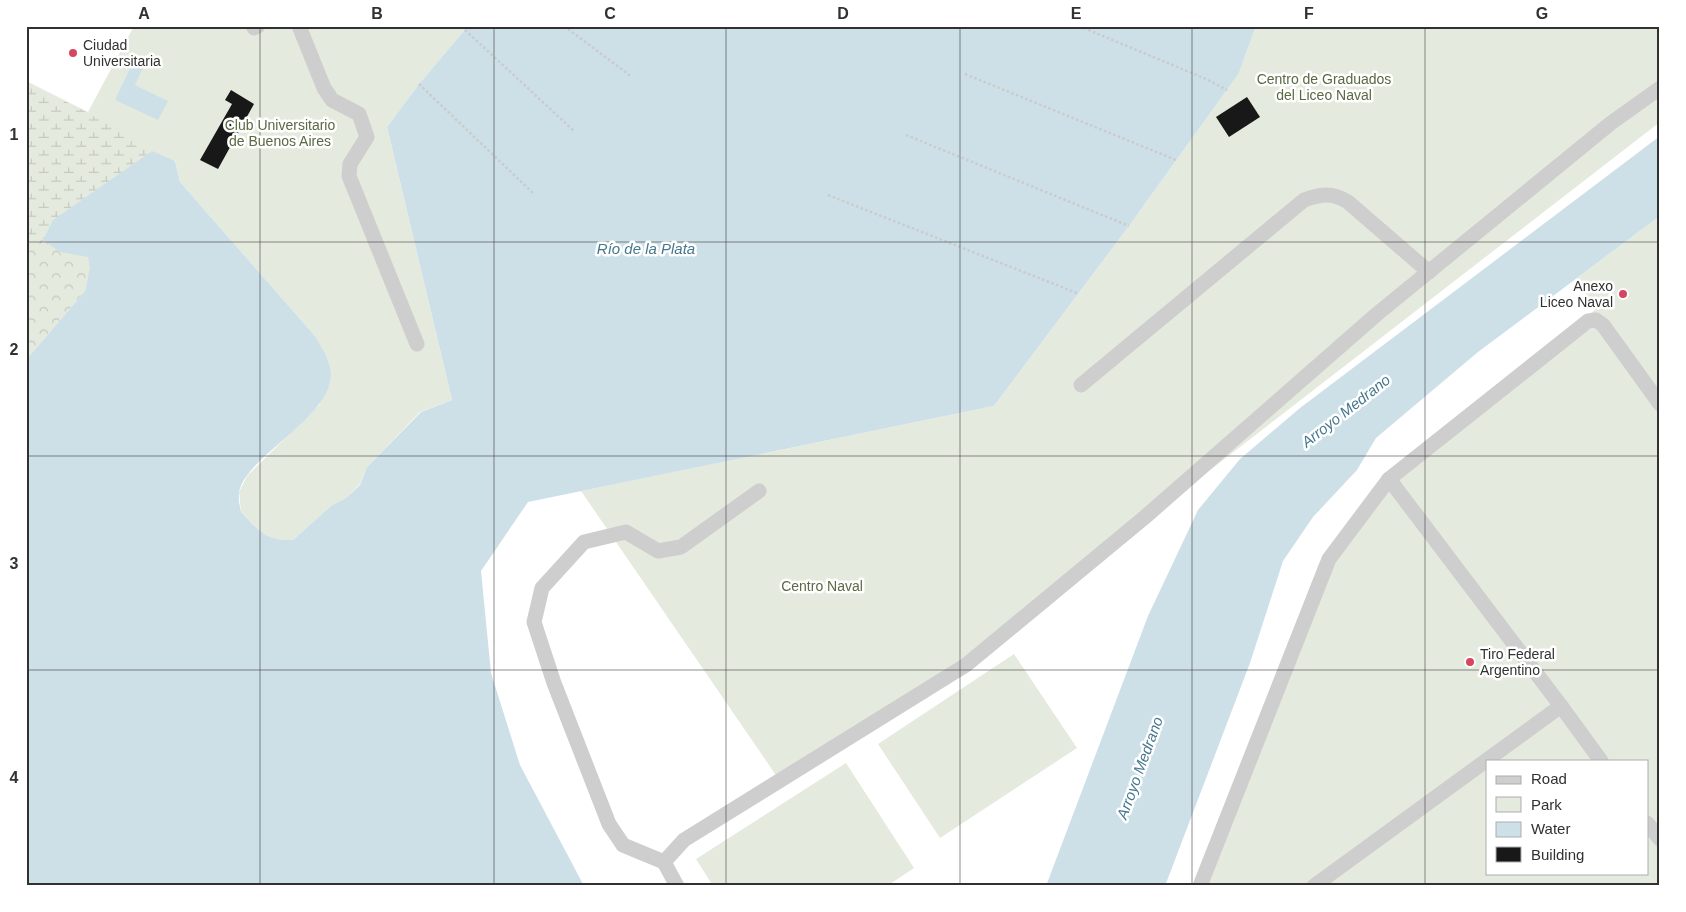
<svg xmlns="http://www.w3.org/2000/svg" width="1686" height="912" viewBox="0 0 1686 912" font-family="Arial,sans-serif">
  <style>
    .green { fill: #e5eade; fill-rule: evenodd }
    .forest { fill: url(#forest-crowns) }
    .wetland { fill: url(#wetland-marsh) }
    .water { fill: #cde0e8 }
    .building { fill: #181818 }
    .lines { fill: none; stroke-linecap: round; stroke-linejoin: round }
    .path { stroke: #cbcbcb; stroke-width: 2.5; stroke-dasharray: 2.5 2.5; stroke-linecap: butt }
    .minor { stroke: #cecece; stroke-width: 15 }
    .grid { fill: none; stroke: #313131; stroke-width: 1; stroke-opacity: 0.55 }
    .poi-dot { fill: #d6465e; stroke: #fff; stroke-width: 2 }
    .labels { text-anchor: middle; stroke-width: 5; stroke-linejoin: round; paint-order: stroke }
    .poi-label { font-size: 14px; fill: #313131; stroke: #fff; text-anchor: start }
    .park-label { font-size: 14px; fill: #586a42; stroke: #fff }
    .water-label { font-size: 15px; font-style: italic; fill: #46788d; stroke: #fff }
    .neatline { fill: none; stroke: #313131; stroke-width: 2 }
    .grid-label { font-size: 16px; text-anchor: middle; font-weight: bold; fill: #313131 }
  </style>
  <defs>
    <pattern id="forest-crowns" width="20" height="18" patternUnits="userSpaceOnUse" patternTransform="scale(1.25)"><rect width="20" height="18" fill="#e5eade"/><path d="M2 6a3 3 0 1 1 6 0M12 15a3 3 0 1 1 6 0" fill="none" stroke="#c5c9bf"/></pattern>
    <pattern id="wetland-marsh" width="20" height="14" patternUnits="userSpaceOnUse" patternTransform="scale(1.25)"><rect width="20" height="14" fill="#e5eade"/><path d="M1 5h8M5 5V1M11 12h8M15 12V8" fill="none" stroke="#c5c9bf"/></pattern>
  </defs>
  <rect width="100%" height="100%" fill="#fff"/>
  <g class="green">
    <path d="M134,26H468L419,84L387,127L452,400L420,412L367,467L360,484L346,498L332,505L293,540C264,541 261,531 241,512L239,492L247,476L320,404L315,336L180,182L175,160L26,360V81L88,112Z"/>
    <polygon points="1256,26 1660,26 1660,122 962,662 782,784 581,491 994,406 1129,226 1239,73"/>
    <path d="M1660,216V886H1193L1319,564L1393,467L1596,309L1576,279ZM1487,761H1647V873H1487Z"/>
    <polygon points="1014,654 1077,748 940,838 878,744"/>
    <polygon points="846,763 914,868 887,886 713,886 696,859"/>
  </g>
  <polygon class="forest" points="43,240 60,252 88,257 90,267 85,291 26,360 26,242"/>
  <polygon class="wetland" points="26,81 88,113 152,151 53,220 43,240 26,242"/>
  <g class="water">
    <path d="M468,26H1256L1239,73L1129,226L994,406L528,502L481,571L491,673L520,765L584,886H26V360L85,291L90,267L88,257L60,252L43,240L53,220L152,151L175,161L180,182L315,336C322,349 334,365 330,382C322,422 243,460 239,493C238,499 240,507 241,512C260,531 265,541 293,540L332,505L346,498L360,485L367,467L421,412L452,400L387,127L419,84Z"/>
    <polygon points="136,56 146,61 135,85 168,101 158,120 115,100"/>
    <polygon points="1660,136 1660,216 1478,352 1376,438 1357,470 1313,517 1283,561 1250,663 1165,886 1046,886 1148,616 1198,510 1240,459 1300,408"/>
  </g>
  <g class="building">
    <polygon points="231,90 254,104 218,169 200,160 232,104 225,100"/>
    <polygon points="1247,97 1260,117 1229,137 1216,117"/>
  </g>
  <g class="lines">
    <g class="path">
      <polyline points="564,26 632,77"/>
      <polyline points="1079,26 1206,79 1227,90"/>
      <polyline points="465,30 574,131"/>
      <polyline points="965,74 1176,160"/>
      <polyline points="419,84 534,194"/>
      <polyline points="906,135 1129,226"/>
      <polyline points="828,195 1077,293"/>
    </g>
    <g class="minor">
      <polyline points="253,26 254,28 258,26"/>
      <polyline points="299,26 324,88 332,100 359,114 367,137 350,164 349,176 417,344"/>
      <path d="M1081,385L1304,200C1321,194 1332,192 1348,202L1429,272"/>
      <polyline points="1561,706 1601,761"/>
      <polyline points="1647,823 1660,839"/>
      <polyline points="664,862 623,845 609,824 554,683 534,622 542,588 584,542 626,532 658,551 681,547 759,491"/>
      <polyline points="677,886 664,862 684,840 966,665 1145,517 1377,314 1611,123 1660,88"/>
      <polyline points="1200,886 1329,559 1389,479 1588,321 1596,320 1603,325 1660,404"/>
      <polyline points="1314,886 1561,706 1389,479"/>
    </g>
  </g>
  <path class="grid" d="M260,26V886M494,26V886M726,26V886M960,26V886M1192,26V886M1425,26V886M26,242H1660M26,456H1660M26,670H1660"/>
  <g class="poi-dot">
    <circle cx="73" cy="53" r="5"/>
    <circle cx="1623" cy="294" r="5"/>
    <circle cx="1470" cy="662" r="5"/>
  </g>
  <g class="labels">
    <g class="poi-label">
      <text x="83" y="50">Ciudad<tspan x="83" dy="16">Universitaria</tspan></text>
      <text x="1613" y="291" text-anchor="end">Anexo<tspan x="1613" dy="16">Liceo Naval</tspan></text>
      <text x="1480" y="659">Tiro Federal<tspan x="1480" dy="16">Argentino</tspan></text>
    </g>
    <g class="park-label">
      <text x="1324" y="84">Centro de Graduados<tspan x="1324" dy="16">del Liceo Naval</tspan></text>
      <text x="280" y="130">Club Universitario<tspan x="280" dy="16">de Buenos Aires</tspan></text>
      <text x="822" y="591">Centro Naval</text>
    </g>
    <g class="water-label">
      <text x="646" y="254">Río de la Plata</text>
      <text transform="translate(1346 411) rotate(-38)" y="5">Arroyo Medrano</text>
      <text transform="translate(1140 768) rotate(-70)" y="5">Arroyo Medrano</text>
    </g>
  </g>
  <rect width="1686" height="912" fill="none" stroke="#ffffff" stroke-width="55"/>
  <rect x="1486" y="760" width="162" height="115" fill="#ffffff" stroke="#adadad"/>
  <rect x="1496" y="776" width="25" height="8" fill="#cecece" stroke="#adadad"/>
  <text x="1531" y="784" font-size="15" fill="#313131">Road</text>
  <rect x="1496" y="797" width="25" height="15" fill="#e5eade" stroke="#adadad"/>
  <text x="1531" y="810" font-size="15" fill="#313131">Park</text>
  <rect x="1496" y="822" width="25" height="15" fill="#cde0e8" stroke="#adadad"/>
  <text x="1531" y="834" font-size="15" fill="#313131">Water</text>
  <rect x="1496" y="847" width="25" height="15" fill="#181818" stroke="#adadad"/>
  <text x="1531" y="860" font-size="15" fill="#313131">Building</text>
  <rect x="28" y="28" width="1630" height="856" class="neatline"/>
  <g class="grid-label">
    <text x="144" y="19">A</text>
    <text x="377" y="19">B</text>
    <text x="610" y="19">C</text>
    <text x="843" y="19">D</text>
    <text x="1076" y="19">E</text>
    <text x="1309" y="19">F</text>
    <text x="1542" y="19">G</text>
    <text x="14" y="140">1</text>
    <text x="14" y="355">2</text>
    <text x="14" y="569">3</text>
    <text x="14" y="783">4</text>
  </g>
</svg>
